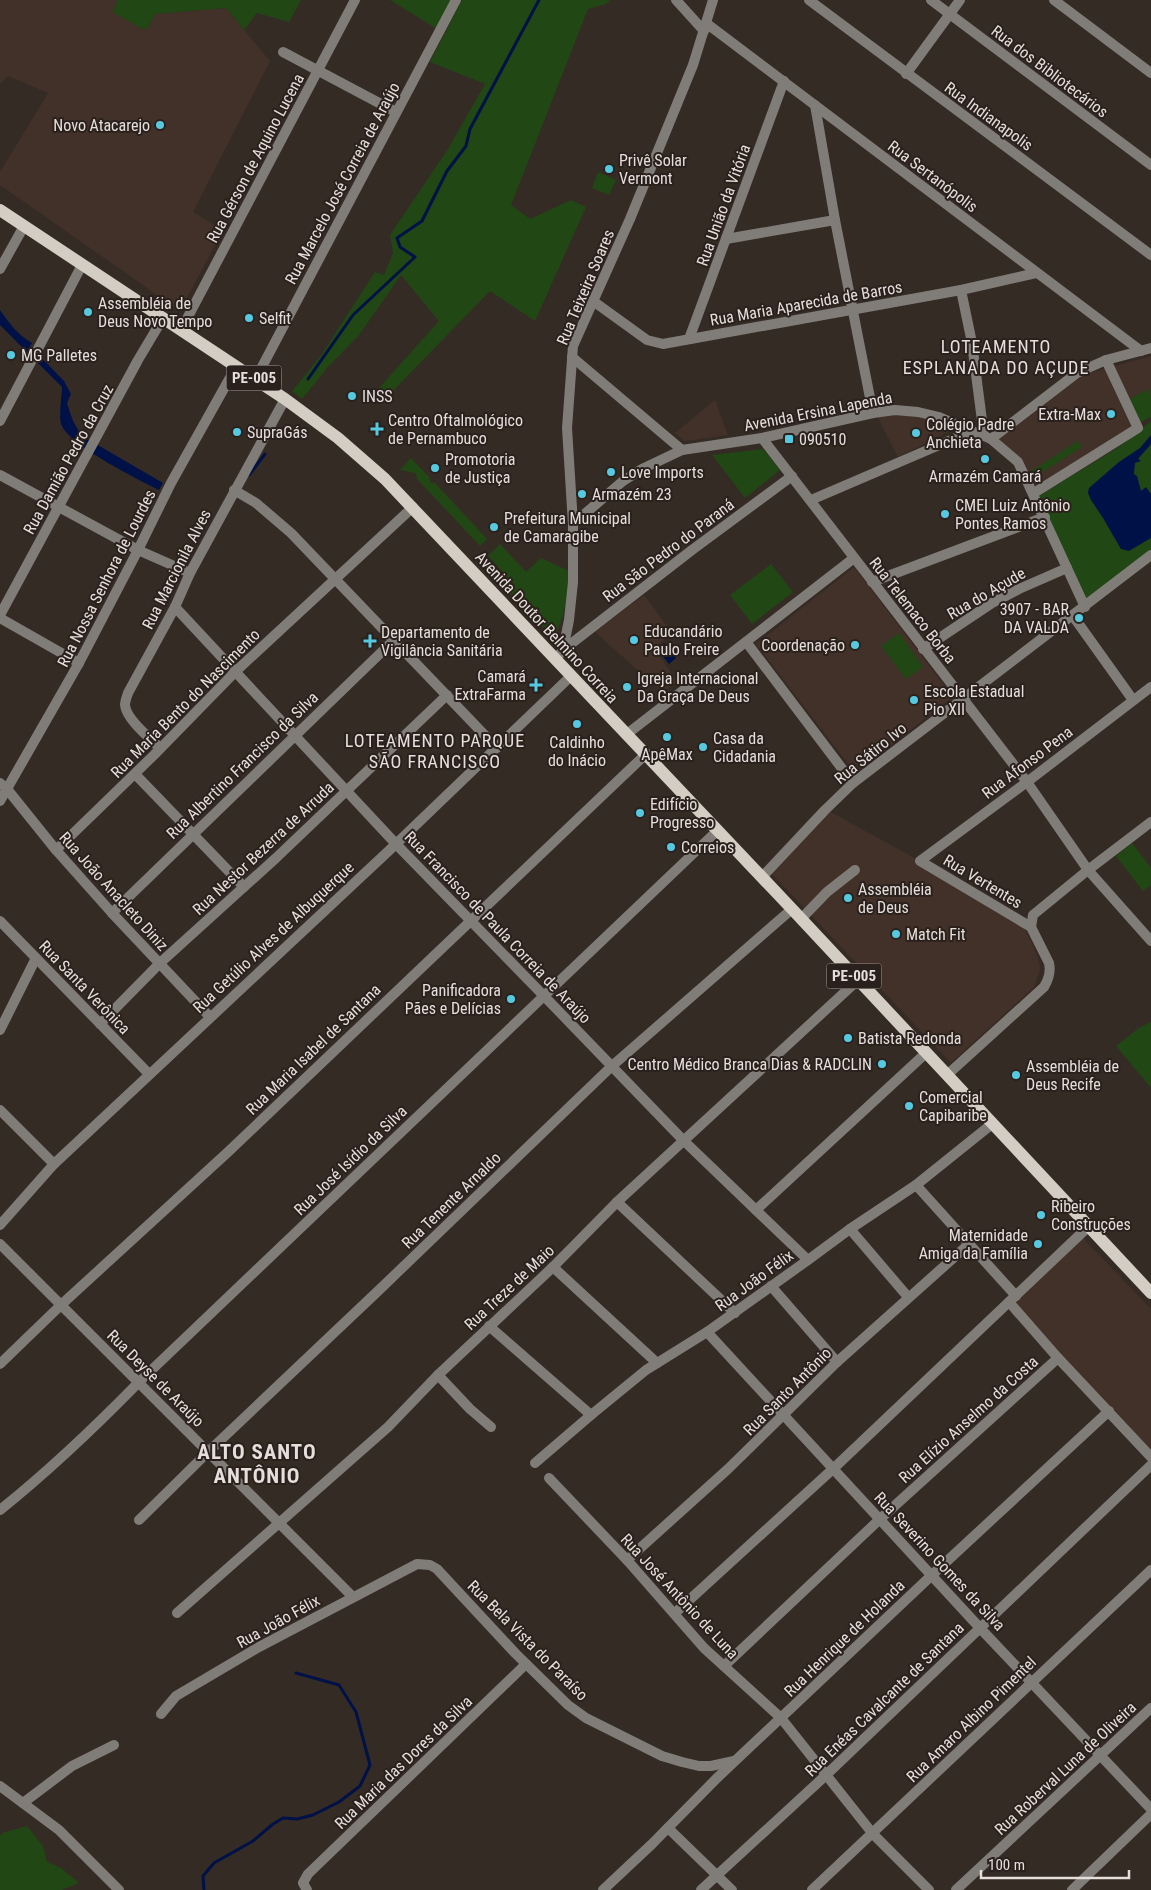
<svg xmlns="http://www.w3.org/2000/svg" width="1151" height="1890" viewBox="0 0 1151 1890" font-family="'Roboto Condensed',sans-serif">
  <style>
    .built { fill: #413128 }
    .green { fill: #214714 }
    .water { fill: #001147 }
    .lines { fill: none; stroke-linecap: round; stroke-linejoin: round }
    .stream { stroke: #001147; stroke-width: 3 }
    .minor { stroke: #807d78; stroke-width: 10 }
    .tertiary { stroke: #807d78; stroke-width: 10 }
    .primary { stroke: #d3cdc3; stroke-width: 12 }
    .poi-dot { fill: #56c9e1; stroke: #2b211c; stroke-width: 2 }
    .labels { text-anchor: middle; stroke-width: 4; stroke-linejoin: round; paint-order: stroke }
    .shield { fill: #2b211c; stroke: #ada5a2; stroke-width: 1 }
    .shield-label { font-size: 15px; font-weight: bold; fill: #e5dedb }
    .street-label { font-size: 16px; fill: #e5dedb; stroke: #2b211c }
    .poi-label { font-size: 16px; fill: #e5dedb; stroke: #2b211c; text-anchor: start }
    .neighbourhood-label { font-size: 18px; letter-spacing: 1px; fill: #e5dedb; stroke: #2b211c }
    .district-label { font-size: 21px; font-weight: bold; letter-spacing: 1px; fill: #e5dedb; stroke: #2b211c }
  </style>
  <rect width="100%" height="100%" fill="#352b25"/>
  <g class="built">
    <polygon points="0,0 118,0 114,12 144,30 149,26 155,14 226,8 270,61 193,212 223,230 180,311 0,185 0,172 48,93 8,76 0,84"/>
    <polygon points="1151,356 1151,416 1035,488 999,439 1083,375"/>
    <polygon points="715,400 728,435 685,441 675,433"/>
    <polygon points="900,413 945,423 950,431 898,457 877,416"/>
    <polygon points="854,567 953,697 855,773 756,644"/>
    <polygon points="644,595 672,633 654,648 677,681 662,693 658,688 595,632"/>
    <polygon points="829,811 920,861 1020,921 1032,943 1038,958 1040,969 1034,987 951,1063 771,873"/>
    <polygon points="1082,1237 1151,1309 1151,1454 1015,1304"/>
  </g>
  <g class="green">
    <polygon points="118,0 301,0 289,22 257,13 244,30 226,8 155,14 149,26 144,30 113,12"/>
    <polygon points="390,0 451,0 437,29"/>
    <polygon points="462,0 610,0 606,4 588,9 511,205 530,219 571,200 586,207 535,321 490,291 387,397 379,388 439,321 401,275 359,335 327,368 302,399 292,391 320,357 375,272 384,275 393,253 390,235 448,149 485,84 430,62"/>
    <polygon points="598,172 616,180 609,195 592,188"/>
    <polygon points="1148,389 1151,395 1151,417 1140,422 1128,400"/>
    <polygon points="1151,421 1151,552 1087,601 1039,496 1119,447"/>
    <polygon points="1078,441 1082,447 1035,477 1031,471"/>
    <polygon points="763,449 780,470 745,498 712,455"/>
    <polygon points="411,458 430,478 429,479 432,484 434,482 487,539 480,546 416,478 417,476 415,473 400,470"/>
    <path d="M500,544L526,572L541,558L569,571C568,593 566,615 555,634H550L507,591L514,584L488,556Z"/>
    <polygon points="771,564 793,592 752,624 730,595"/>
    <polygon points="899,633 923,667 906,679 881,646"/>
    <polygon points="1132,843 1151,868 1151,885 1143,891 1116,856"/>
    <polygon points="1151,1022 1151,1088 1116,1046 1139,1028"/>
    <polygon points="27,1826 43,1846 47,1862 61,1868 79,1883 62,1890 0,1890 0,1836 2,1833"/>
  </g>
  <g class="water">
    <path d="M0,310C9,323 18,335 32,343L30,346L64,381L71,394L67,403C71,416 74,427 84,437L163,483L159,490C137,479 71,446 62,426C58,419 62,396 62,387L0,325Z"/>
    <polygon points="1151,435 1151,444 1138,459 1141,461 1135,463 1134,474 1137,476 1141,491 1146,487 1151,494 1151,538 1129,551 1121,549 1103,518 1091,500 1088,493 1089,488 1119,462 1140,448"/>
    <polygon points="664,643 676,658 669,664 657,649"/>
  </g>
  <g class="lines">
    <g class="stream">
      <polyline points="308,379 353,315 415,257 400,247 397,238 422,221 447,171 466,146 470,129 539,0"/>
      <polyline points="249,475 265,454"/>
      <polyline points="204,1890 203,1876 214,1863 253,1841 273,1824 283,1818 297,1819 313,1815 339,1802 360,1786 370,1765 356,1712 339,1685 296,1673"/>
    </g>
    <g class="minor">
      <polyline points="676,0 704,31"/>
      <polyline points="809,0 1151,255"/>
      <polyline points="931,0 1151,165"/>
      <polyline points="1054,0 1151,73"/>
      <polyline points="706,23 1141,351"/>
      <polyline points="283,52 396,112"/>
      <polyline points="906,74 960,0"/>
      <polyline points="815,105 835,220 873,413"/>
      <polyline points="726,239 835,220"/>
      <polyline points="0,269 24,226"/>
      <polyline points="961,290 972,343 984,436"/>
      <polyline points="593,301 647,340 663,344 961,290 1036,273"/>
      <polyline points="181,330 355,0"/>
      <polyline points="689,339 784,81"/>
      <polyline points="572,357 682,450"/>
      <polyline points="255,380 456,0"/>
      <polyline points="0,421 82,265"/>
      <polyline points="762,438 1027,782 1088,870 1151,941"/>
      <polyline points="991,439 1018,462 1085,607"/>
      <polyline points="0,475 138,550 190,573"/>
      <polyline points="234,490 256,503 291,533 497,748"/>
      <polyline points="1034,493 1138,428 1106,360"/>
      <polyline points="811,500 972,431"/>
      <polyline points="573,524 567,428 573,346 630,219 693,65 713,0"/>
      <polyline points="872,582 1045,517"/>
      <polyline points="175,607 396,844 544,996"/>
      <polyline points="0,615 138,360 163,318"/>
      <polyline points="1073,616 1133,700"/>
      <polyline points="0,618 79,663"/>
      <polyline points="747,643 853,783"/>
      <polyline points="923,649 992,603 1019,589 1067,568"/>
      <polyline points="563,650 692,550 792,476"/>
      <polyline points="627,734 854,558"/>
      <path d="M160,748C150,738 126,719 125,705C125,701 127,696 128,693L175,607L190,573L285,399"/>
      <polyline points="135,774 244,887"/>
      <polyline points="0,783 7,789 56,850 112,913 210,1017"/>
      <polyline points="0,801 79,663 138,550 171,483 236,367"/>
      <polyline points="56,850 154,755 236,671 413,507"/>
      <polyline points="112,913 394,640"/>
      <polyline points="801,919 827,892 855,870"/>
      <polyline points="0,921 149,1074"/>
      <polyline points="1031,927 920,861 1027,782 1151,687"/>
      <polyline points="100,1024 160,963 276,858 447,695"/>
      <polyline points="0,1030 36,958"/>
      <path d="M947,1075L1044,987C1049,979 1051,972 1049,963L1031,927L1033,915L1088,870L1151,822"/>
      <polyline points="0,1110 54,1164"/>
      <polyline points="916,1185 1016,1296"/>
      <polyline points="617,1202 735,1313"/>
      <polyline points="756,1210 926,1053"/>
      <polyline points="0,1225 54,1164 396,844 571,676"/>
      <polyline points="850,1229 908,1297"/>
      <polyline points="0,1244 353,1597"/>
      <polyline points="808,1260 850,1229 916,1185 992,1124"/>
      <polyline points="553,1267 657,1363"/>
      <polyline points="771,1286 837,1362"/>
      <polyline points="1009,1302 1058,1358 1151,1457"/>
      <polyline points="489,1326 591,1415"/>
      <polyline points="0,1364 62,1304 228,1152 646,754"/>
      <polyline points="438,1375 470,1409 491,1427"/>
      <polyline points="535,1463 591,1415 646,1370 707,1332"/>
      <polyline points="549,1478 627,1560 704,1648 781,1718 873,1834 929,1890"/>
      <polyline points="139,1520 208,1452 377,1292 612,1066 792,909"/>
      <polyline points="627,1560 728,1469 837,1362 969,1244"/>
      <polyline points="177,1613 388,1427 438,1375 553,1267 617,1202 858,980"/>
      <polyline points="675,1613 834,1468 1088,1227"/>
      <polyline points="724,1666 880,1519 1058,1358"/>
      <polyline points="161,1714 176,1696 259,1647 417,1564 430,1565 437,1569 515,1653 568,1705 586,1718 662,1756 682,1762 699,1766 711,1766 734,1761"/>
      <polyline points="0,1786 59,1830 119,1890"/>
      <polyline points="23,1803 72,1766 114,1745"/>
      <polyline points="668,1828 732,1890"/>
      <polyline points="307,1890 303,1883 308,1874 526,1664"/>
      <polyline points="603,1890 652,1844 717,1778 932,1575 1109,1411"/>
      <polyline points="701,1890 825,1776 1151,1465"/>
      <polyline points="812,1890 1151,1570"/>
      <polyline points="956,1890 1151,1708"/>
      <polyline points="1072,1890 1151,1814"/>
    </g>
    <g class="tertiary">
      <polyline points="556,659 563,650 569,620 573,582 573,524 623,481 642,469 682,450 762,438 873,413 895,410 918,412 939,417 991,439 1077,373 1106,360 1151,348"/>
      <polyline points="762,877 825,810 853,783 1151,555"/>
      <polyline points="544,996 683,1140 808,1260 707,1332 980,1628 1151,1809"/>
      <path d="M0,1510C50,1470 95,1427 139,1382L718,830"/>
    </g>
    <polyline class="primary" points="0,210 285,399 338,438 385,479 792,909 1151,1293"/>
  </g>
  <g class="poi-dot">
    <circle cx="160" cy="125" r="5"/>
    <circle cx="609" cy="169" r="5"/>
    <circle cx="88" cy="312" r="5"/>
    <circle cx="249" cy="318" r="5"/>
    <circle cx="11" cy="355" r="5"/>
    <circle cx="352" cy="396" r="5"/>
    <circle cx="1111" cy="414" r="5"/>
    <path d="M374.5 421.5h5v5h5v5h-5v5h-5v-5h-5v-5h5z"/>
    <circle cx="237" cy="432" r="5"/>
    <circle cx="916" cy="433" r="5"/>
    <rect x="784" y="434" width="10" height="10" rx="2.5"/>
    <circle cx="985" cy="459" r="5"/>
    <circle cx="435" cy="468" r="5"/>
    <circle cx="611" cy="472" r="5"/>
    <circle cx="582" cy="494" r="5"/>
    <circle cx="945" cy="514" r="5"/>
    <circle cx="494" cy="527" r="5"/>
    <circle cx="1079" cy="618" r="5"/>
    <circle cx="634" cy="640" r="5"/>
    <path d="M367.5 633.5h5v5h5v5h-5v5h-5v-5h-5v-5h5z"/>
    <circle cx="855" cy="645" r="5"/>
    <path d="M533.5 677.5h5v5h5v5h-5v5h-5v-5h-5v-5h5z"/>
    <circle cx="627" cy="687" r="5"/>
    <circle cx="914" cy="700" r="5"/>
    <circle cx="577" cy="724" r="5"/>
    <circle cx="667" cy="737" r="5"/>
    <circle cx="703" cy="747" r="5"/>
    <circle cx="640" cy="813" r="5"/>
    <circle cx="671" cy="847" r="5"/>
    <circle cx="848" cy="898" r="5"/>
    <circle cx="896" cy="934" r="5"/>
    <circle cx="511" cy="999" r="5"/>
    <circle cx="848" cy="1038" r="5"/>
    <circle cx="882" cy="1064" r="5"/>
    <circle cx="1016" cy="1075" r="5"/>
    <circle cx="909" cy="1106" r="5"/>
    <circle cx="1041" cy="1215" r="5"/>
    <circle cx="1038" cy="1244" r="5"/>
  </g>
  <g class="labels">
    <g class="shield">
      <rect x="226.5" y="365.5" width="55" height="25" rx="4"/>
      <rect x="826.5" y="963.5" width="55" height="25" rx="4"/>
    </g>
    <g class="shield-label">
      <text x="254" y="383">PE-005</text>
      <text x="854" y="981">PE-005</text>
    </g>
    <g class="street-label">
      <text transform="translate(1050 71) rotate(37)" y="6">Rua dos Bibliotecários</text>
      <text transform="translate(989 116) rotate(36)" y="6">Rua Indianapolis</text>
      <text transform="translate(255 158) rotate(-62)" y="6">Rua Gérson de Aquino Lucena</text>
      <text transform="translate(933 176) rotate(37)" y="6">Rua Sertanópolis</text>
      <text transform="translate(342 183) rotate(-62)" y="6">Rua Marcelo José Correia de Araújo</text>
      <text transform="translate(723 205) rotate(-70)" y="6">Rua União da Vitória</text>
      <text transform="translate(585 287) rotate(-67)" y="6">Rua Teixeira Soares</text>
      <text transform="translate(806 303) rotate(-10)" y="6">Rua Maria Aparecida de Barros</text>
      <text transform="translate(818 411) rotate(-11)" y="6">Avenida Ersina Lapenda</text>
      <text transform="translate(68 459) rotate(-61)" y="6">Rua Damião Pedro da Cruz</text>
      <text transform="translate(668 550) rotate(-37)" y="6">Rua São Pedro do Paraná</text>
      <text transform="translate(176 569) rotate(-63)" y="6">Rua Marcionila Alves</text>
      <text transform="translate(106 578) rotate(-63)" y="6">Rua Nossa Senhora de Lourdes</text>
      <text transform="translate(986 593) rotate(-30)" y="6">Rua do Açude</text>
      <text transform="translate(913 610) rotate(52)" y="6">Rua Telemaco Borba</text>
      <text transform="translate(547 627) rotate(47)" y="6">Avenida Doutor Belmino Correia</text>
      <text transform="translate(185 703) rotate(-45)" y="6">Rua Maria Bento do Nascimento</text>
      <text transform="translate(870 753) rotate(-39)" y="6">Rua Sátiro Ivo</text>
      <text transform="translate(1027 762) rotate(-37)" y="6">Rua Afonso Pena</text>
      <text transform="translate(242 765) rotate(-44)" y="6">Rua Albertino Francisco da Silva</text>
      <text transform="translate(263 848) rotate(-43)" y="6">Rua Nestor Bezerra de Arruda</text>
      <text transform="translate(983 881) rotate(31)" y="6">Rua Vertentes</text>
      <text transform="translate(114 891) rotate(48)" y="6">Rua João Anacleto Diniz</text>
      <text transform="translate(498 927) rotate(46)" y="6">Rua Francisco de Paula Correia de Araújo</text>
      <text transform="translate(273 937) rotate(-43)" y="6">Rua Getúlio Alves de Albuquerque</text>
      <text transform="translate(85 987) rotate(46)" y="6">Rua Santa Verônica</text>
      <text transform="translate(313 1049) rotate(-44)" y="6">Rua Maria Isabel de Santana</text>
      <text transform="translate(350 1160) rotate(-44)" y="6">Rua José Isídio da Silva</text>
      <text transform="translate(451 1200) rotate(-44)" y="6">Rua Tenente Arnaldo</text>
      <text transform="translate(754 1280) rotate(-36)" y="6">Rua João Félix</text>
      <text transform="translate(509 1287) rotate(-43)" y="6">Rua Treze de Maio</text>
      <text transform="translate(156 1378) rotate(45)" y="6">Rua Deyse de Araújo</text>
      <text transform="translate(787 1391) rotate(-45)" y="6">Rua Santo Antônio</text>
      <text transform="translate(968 1419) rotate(-42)" y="6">Rua Elízio Anselmo da Costa</text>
      <text transform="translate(940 1561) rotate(47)" y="6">Rua Severino Gomes da Silva</text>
      <text transform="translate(680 1596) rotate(47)" y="6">Rua José Antônio de Luna</text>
      <text transform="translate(278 1621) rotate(-29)" y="6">Rua João Félix</text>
      <text transform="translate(844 1638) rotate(-44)" y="6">Rua Henrique de Holanda</text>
      <text transform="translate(528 1640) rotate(45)" y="6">Rua Bela Vista do Paraíso</text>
      <text transform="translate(884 1699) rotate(-44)" y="6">Rua Enéas Cavalcante de Santana</text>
      <text transform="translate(971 1719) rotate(-44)" y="6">Rua Amaro Albino Pimentel</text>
      <text transform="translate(403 1762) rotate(-44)" y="6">Rua Maria das Dores da Silva</text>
      <text transform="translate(1065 1768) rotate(-43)" y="6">Rua Roberval Luna de Oliveira</text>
    </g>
    <g class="poi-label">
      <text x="150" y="131" text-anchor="end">Novo Atacarejo</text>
      <text x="619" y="166">Privê Solar<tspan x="619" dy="18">Vermont</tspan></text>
      <text x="98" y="309">Assembléia de<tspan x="98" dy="18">Deus Novo Tempo</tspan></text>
      <text x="259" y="324">Selfit</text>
      <text x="21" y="361">MG Palletes</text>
      <text x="362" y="402">INSS</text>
      <text x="1101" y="420" text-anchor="end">Extra-Max</text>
      <text x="388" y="426">Centro Oftalmológico<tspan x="388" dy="18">de Pernambuco</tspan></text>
      <text x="926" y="430">Colégio Padre<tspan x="926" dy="18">Anchieta</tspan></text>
      <text x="247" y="438">SupraGás</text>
      <text x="799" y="445">090510</text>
      <text x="445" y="465">Promotoria<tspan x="445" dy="18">de Justiça</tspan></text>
      <text x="621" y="478">Love Imports</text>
      <text x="985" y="482" text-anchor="middle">Armazém Camará</text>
      <text x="592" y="500">Armazém 23</text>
      <text x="955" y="511">CMEI Luiz Antônio<tspan x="955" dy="18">Pontes Ramos</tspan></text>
      <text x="504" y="524">Prefeitura Municipal<tspan x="504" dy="18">de Camaragibe</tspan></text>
      <text x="1069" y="615" text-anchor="end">3907 - BAR<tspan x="1069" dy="18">DA VALDA</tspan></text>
      <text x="644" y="637">Educandário<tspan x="644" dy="18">Paulo Freire</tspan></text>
      <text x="381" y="638">Departamento de<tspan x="381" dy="18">Vigilância Sanitária</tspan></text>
      <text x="845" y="651" text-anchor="end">Coordenação</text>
      <text x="526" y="682" text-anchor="end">Camará<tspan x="526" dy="18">ExtraFarma</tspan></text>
      <text x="637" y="684">Igreja Internacional<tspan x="637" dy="18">Da Graça De Deus</tspan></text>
      <text x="924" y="697">Escola Estadual<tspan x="924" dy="18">Pio XII</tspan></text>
      <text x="713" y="744">Casa da<tspan x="713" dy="18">Cidadania</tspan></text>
      <text x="577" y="748" text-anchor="middle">Caldinho<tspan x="577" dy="18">do Inácio</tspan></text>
      <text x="667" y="760" text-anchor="middle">ApêMax</text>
      <text x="650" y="810">Edifício<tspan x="650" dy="18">Progresso</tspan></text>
      <text x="681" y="853">Correios</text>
      <text x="858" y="895">Assembléia<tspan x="858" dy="18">de Deus</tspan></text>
      <text x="906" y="940">Match Fit</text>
      <text x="501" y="996" text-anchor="end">Panificadora<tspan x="501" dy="18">Pães e Delícias</tspan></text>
      <text x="858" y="1044">Batista Redonda</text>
      <text x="872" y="1070" text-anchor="end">Centro Médico Branca Dias &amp; RADCLIN</text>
      <text x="1026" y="1072">Assembléia de<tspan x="1026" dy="18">Deus Recife</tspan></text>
      <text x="919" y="1103">Comercial<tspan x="919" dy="18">Capibaribe</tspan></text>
      <text x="1051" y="1212">Ribeiro<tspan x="1051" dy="18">Construções</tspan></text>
      <text x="1028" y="1241" text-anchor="end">Maternidade<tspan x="1028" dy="18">Amiga da Família</tspan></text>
    </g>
    <g class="neighbourhood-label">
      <text x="996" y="353">LOTEAMENTO<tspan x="996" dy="21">ESPLANADA DO AÇUDE</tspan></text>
      <text x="435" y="747">LOTEAMENTO PARQUE<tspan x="435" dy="21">SÃO FRANCISCO</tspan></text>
    </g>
    <g class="district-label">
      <text x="257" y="1459">ALTO SANTO<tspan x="257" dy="24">ANTÔNIO</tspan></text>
    </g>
  </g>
  <path d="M981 1870v8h148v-8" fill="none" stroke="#e5dedb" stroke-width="2.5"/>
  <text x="988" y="1870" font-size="15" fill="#e5dedb" stroke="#2b211c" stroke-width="4" paint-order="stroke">100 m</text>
</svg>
